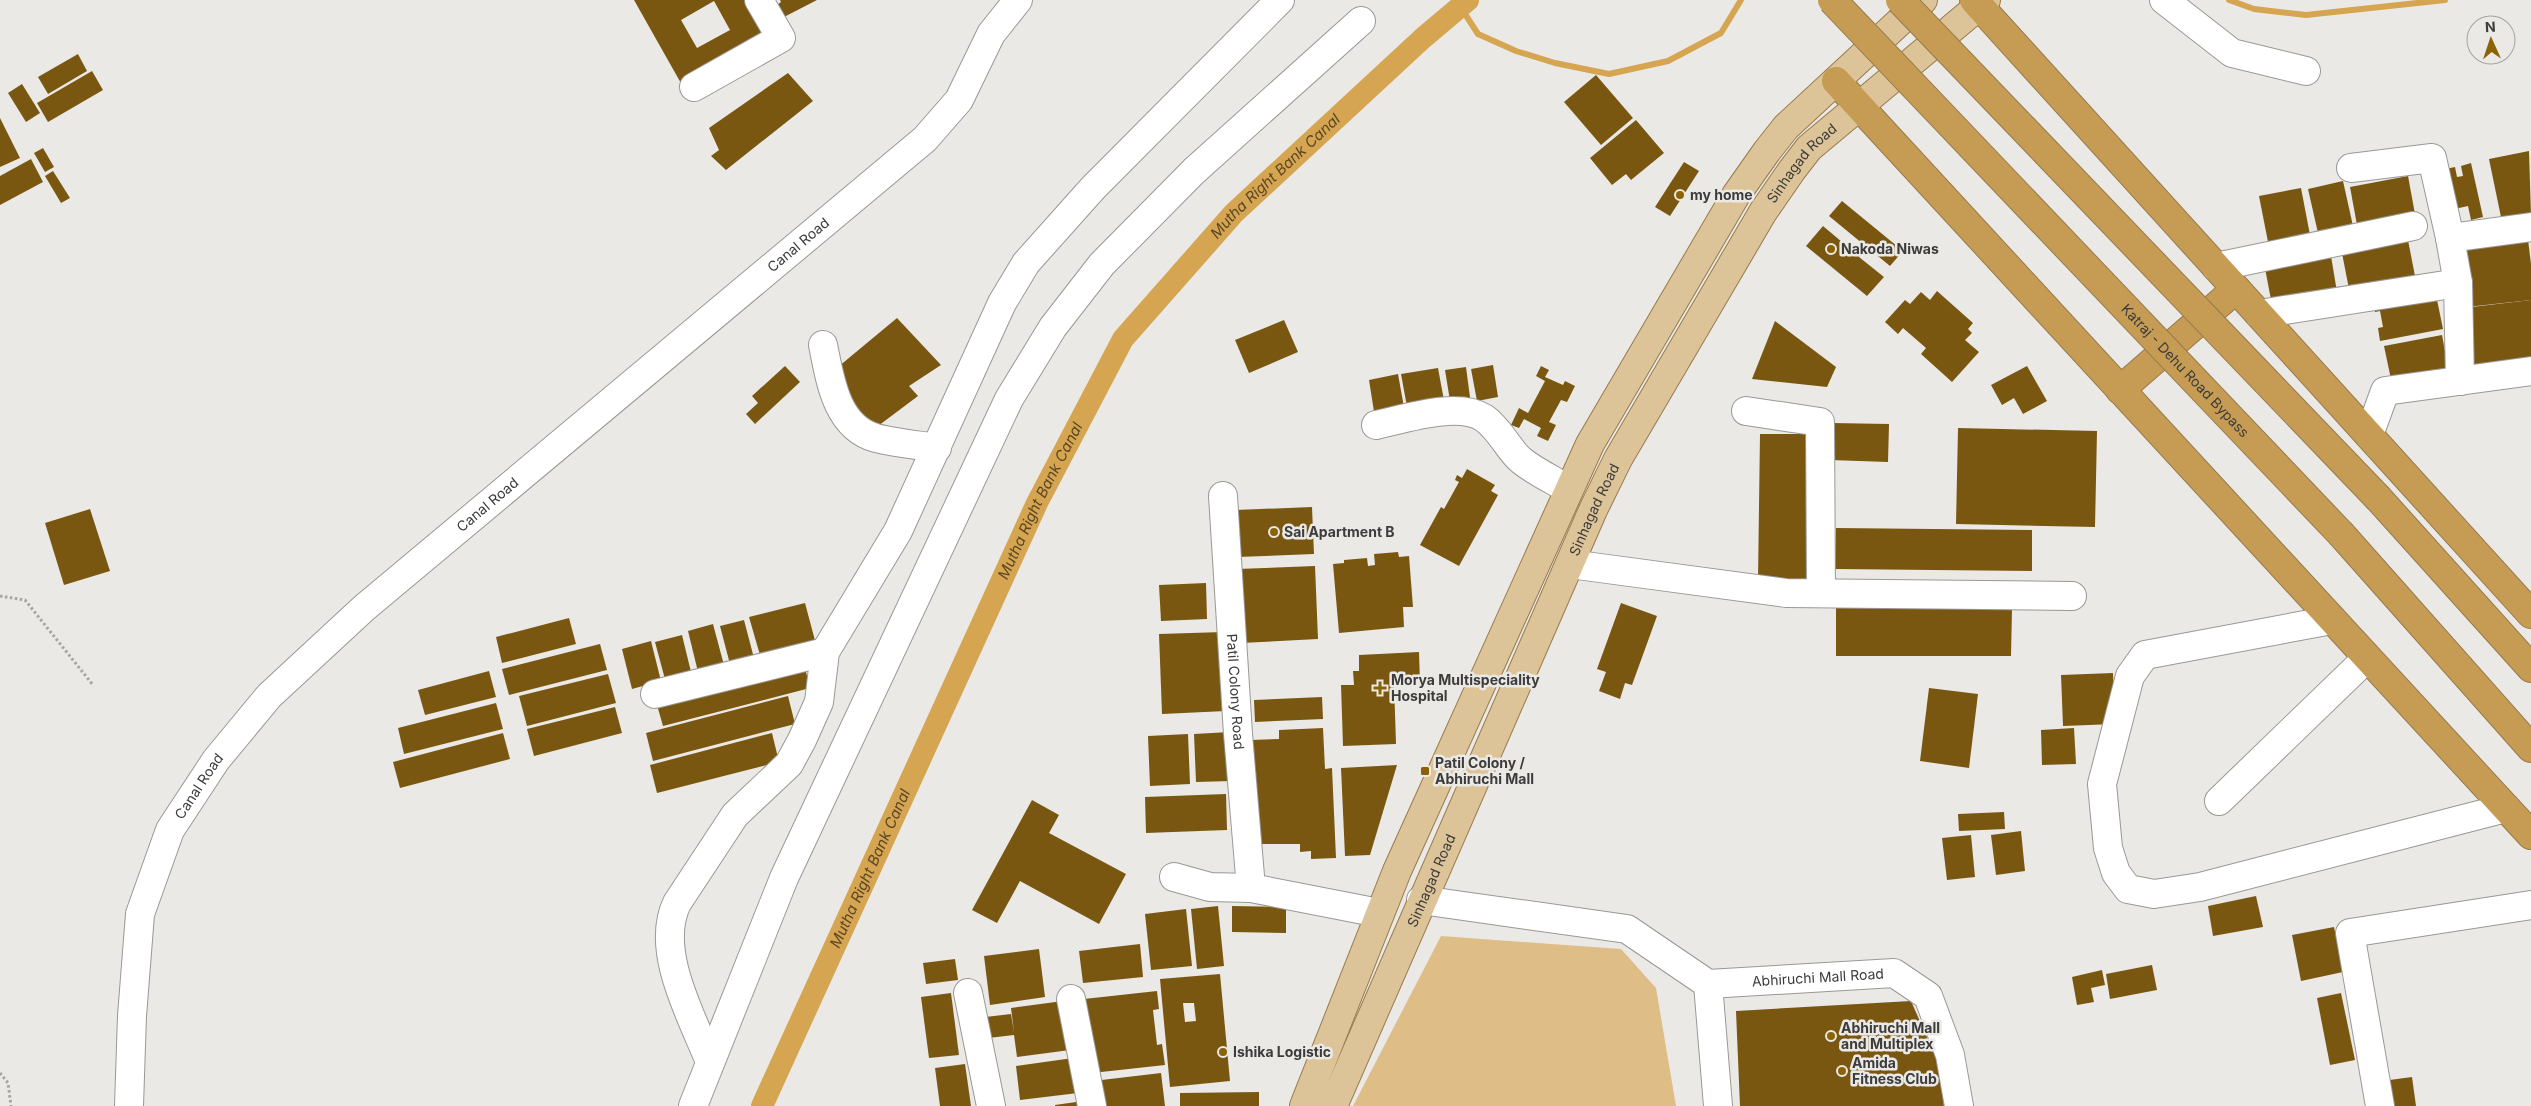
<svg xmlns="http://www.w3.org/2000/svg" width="2531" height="1106" viewBox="0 0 2531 1106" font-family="Inter,sans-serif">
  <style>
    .green { fill: #debd87 }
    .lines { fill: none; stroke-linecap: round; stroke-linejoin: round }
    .stream { stroke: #d5a551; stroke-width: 6 }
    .canal { stroke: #d5a551; stroke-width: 22 }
    .building { fill: #7a5711; fill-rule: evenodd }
    .minor-casing { stroke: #9a9895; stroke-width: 30 }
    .major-casing { stroke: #967a4b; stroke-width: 30 }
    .highway-casing { stroke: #967a4b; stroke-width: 30 }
    .path { stroke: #a7a5a3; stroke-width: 3; stroke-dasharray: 2.5 2.5; stroke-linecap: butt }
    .minor { stroke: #fff; stroke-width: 28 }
    .major { stroke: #ddc498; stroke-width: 28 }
    .highway { stroke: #c69c54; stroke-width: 28 }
    .highway-bridge-casing { stroke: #967a4b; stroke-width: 30; stroke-linecap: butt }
    .highway-bridge { stroke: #c69c54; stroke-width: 28 }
    .poi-dot { fill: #8b6204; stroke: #ebe9e6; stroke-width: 2 }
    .labels { text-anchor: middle; stroke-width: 5; stroke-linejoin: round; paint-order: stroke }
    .street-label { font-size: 14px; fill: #3d3c3b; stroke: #ebe9e6 }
    .poi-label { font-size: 14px; font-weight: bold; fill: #3d3c3b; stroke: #ebe9e6; text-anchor: start }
    .water-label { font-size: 15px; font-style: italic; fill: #5c4724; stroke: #ebe9e6 }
  </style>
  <rect width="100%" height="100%" fill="#ebe9e6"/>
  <polygon class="green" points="1441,936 1621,949 1656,988 1676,1106 1353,1106"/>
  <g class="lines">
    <g class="stream">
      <polyline points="1456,0 1478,34 1516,51 1555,63 1609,74 1668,61 1721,33 1741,0"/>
      <polyline points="2229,0 2254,9 2306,15 2445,0"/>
    </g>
    <path class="canal" id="s1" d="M762,1106L1037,503L1123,339L1234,213L1423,38L1468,0"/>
  </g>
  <g class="building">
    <path d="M634,0H744L765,38L682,85ZM714,1L730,30L697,48L681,20Z"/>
    <polygon points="780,0 817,0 784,17 777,5 781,2"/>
    <polygon points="78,54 87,71 48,94 38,77"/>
    <polygon points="92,71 103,90 48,122 37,103"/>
    <polygon points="788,73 813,101 726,170 711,156 719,150 709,128"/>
    <polygon points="1596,75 1633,118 1601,145 1564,102"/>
    <polygon points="22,84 40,113 26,122 8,93"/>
    <polygon points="0,118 20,158 0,167"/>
    <polygon points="1636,120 1664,153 1631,180 1626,174 1612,185 1590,158"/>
    <polygon points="43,148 54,167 45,172 34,153"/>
    <polygon points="2529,151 2531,216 2502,222 2489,159"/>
    <polygon points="31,159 43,182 0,205 0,176"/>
    <polygon points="1684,162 1699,171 1670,216 1655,207"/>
    <polygon points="2471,163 2483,217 2471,220 2468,206 2450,210 2441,170 2455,167 2457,177 2463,176 2461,166"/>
    <polygon points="53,171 70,198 61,203 45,176"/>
    <polygon points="2408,176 2415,214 2357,225 2350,187"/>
    <polygon points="2343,181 2353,226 2318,233 2308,189"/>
    <polygon points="2301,188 2310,235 2268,242 2259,196"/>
    <polygon points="1842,201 1903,251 1890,266 1867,247 1859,257 1884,277 1867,296 1806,246 1823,226 1855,253 1863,244 1829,216"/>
    <polygon points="2527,231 2531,264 2531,300 2467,307 2463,248"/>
    <polygon points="2407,235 2415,276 2349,289 2341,248"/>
    <polygon points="2330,250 2337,292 2272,305 2264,263"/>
    <polygon points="2435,290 2443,329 2380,341 2378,328 2383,327 2380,311 2375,312 2373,302"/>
    <polygon points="1937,291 1973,323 1968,329 1972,333 1965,340 1979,352 1952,382 1921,354 1926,348 1903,328 1898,334 1885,322 1905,300 1910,304 1921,292 1930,300"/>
    <polygon points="2531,300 2531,365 2470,372 2463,308"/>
    <polygon points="897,318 941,365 909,386 918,396 870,432 832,372"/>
    <polygon points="1284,320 1298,352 1249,373 1235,340"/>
    <polygon points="1775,321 1836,367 1827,387 1752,379"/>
    <polygon points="2442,335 2449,373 2392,384 2384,346"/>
    <polygon points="1493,365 1498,397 1477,401 1471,369"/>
    <polygon points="785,366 800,382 755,424 746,414 758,403 752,396"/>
    <polygon points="1541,366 1549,370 1545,377 1563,385 1565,381 1575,386 1567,402 1561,400 1549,422 1556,425 1548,441 1537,436 1541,428 1524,419 1519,428 1511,425 1519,408 1528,413 1545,381 1536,376"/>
    <polygon points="2027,366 2047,401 2023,414 2014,398 2002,405 1991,385"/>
    <polygon points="1466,367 1471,405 1451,407 1445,370"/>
    <polygon points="1438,368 1445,406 1408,412 1401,374"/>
    <polygon points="1398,374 1405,413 1375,418 1369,380"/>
    <polygon points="1832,423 1889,424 1888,462 1830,460"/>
    <polygon points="1958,428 2097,431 2095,527 1956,524"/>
    <polygon points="1760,434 1809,434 1806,581 1758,580"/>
    <polygon points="1467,469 1495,485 1491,491 1498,495 1459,566 1420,545 1441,507 1444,509 1459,482 1455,480 1457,475 1462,478"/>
    <polygon points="1312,507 1314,554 1237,557 1235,510"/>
    <polygon points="90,509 110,571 64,585 45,523"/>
    <polygon points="1836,528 2032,530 2032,571 1835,569"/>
    <polygon points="1398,552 1399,557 1409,556 1413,607 1403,607 1404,627 1339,633 1333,564 1344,563 1344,560 1367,558 1368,566 1375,565 1374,554"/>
    <polygon points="1315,566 1318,639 1241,643 1237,569"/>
    <polygon points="1206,583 1207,619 1161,621 1159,585"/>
    <polygon points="805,603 817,648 762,662 749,617"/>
    <polygon points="1621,603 1657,616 1632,685 1625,683 1620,699 1599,691 1606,672 1597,669"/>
    <polygon points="1836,608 2012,609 2011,656 1836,656"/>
    <polygon points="569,618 576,644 502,663 496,637"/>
    <polygon points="744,620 755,662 731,668 720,626"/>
    <polygon points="713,624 725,669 699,676 688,631"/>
    <polygon points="1223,632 1226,711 1162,714 1159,634"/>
    <polygon points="682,635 692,676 666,683 655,642"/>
    <polygon points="651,641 661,681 632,689 622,649"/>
    <polygon points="600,644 607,670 509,695 502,669"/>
    <polygon points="1419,652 1420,682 1394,683 1396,744 1343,746 1341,685 1354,685 1353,671 1359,671 1359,655"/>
    <polygon points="803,660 810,688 663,726 655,698"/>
    <polygon points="489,671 496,697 425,715 418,690"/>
    <polygon points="2113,673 2115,724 2063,726 2061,675"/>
    <polygon points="608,674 616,703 527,726 519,696"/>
    <polygon points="1929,688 1978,694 1969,768 1920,761"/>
    <polygon points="788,696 795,724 653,761 646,733"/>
    <polygon points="1322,697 1323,719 1255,722 1254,700"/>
    <polygon points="496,703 503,729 404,754 398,728"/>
    <polygon points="615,707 622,733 534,756 527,729"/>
    <polygon points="1323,728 1325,769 1332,768 1336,858 1311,859 1311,851 1300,852 1300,844 1254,844 1251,740 1279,739 1279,730"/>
    <polygon points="2074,728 2076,764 2042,765 2041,730"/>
    <polygon points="1230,732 1232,781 1196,782 1194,734"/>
    <polygon points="503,733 510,759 400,788 393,762"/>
    <polygon points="772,733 779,762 657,793 650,765"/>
    <polygon points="1188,734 1190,784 1150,786 1148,736"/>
    <polygon points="1397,765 1370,855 1345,856 1341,768"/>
    <polygon points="1226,794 1227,830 1146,833 1145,797"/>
    <polygon points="1032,800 1059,815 1049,833 1126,874 1099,924 1020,881 997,923 972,910"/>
    <polygon points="2004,812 2005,829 1959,831 1958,814"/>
    <polygon points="2021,831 2025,871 1996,875 1991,835"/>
    <polygon points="1971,835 1975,877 1947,880 1942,838"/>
    <polygon points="2256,896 2263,927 2213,936 2208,906"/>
    <polygon points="1218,906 1224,966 1197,969 1191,909"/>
    <polygon points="1232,906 1286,907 1286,933 1232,932"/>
    <polygon points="1186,909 1192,966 1151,970 1145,914"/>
    <polygon points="2334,927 2343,972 2301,981 2292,935"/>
    <polygon points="1140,944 1143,977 1083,983 1079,951"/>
    <polygon points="1039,949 1045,997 990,1005 984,956"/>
    <polygon points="955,959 958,980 926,984 923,963"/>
    <polygon points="2152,965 2157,990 2110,999 2106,974"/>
    <polygon points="2102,970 2105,985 2091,988 2094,1002 2077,1005 2072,977"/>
    <path d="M1220,974L1230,1081L1170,1087L1160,979ZM1183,1003H1194L1196,1021L1185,1022Z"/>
    <polygon points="1157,991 1159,1009 1153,1010 1157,1045 1162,1044 1165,1065 1092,1073 1084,999"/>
    <polygon points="951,993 959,1055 929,1058 921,997"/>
    <polygon points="2341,993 2355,1060 2330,1065 2317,998"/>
    <polygon points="1063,1001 1070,1050 1017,1057 1014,1035 980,1039 977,1018 1011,1014 1014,1032 1011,1008"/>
    <polygon points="1911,1001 1937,1060 1944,1106 1740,1106 1736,1011"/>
    <polygon points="1073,1058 1078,1093 1020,1100 1016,1066"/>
    <polygon points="965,1064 971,1106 940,1106 935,1068"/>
    <polygon points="1161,1073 1165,1106 1096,1106 1093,1081"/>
    <polygon points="2412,1077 2416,1106 2385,1106 2382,1081"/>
    <polygon points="1259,1092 1259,1106 1180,1106 1180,1093"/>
    <polygon points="1083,1101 1084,1106 1055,1106 1055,1105"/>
  </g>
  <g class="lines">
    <defs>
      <g id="minor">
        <polyline points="2164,0 2232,53 2306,71"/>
        <polyline points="694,87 781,38 759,0"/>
        <polyline points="2351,168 2432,158 2450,238"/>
        <polyline points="2216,267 2413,226"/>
        <polyline points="2259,314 2458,283"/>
        <path d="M823,345C830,379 836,427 876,438C896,443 917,445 937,448"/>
        <polyline points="2460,381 2458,283 2450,238 2531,227"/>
        <polyline points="1746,411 1820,422 1821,593"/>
        <path d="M1376,425C1404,419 1458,401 1484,418C1501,430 1509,451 1522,461C1536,472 1553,480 1568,489"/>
        <polyline points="2369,435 2385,391 2531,371"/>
        <path id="s2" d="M1223,496L1238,734L1251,888"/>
        <polyline points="1570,564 1786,593 2072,596"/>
        <polyline points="2332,620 2145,655 2130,676 2102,784 2108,848 2116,873 2128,889 2154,894 2200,887 2506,808"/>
        <polyline points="655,694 825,652"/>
        <polyline points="2219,801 2367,658"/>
        <polyline points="1174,877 1210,887 1251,888 1379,913"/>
        <path id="s3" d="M1421,900L1627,929L1708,984L1894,973L1928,996L1950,1055L1959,1106"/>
        <polyline points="1708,984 1718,1106"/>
        <polyline points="968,993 991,1106"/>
        <polyline points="1071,999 1092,1106"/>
        <path d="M710,1062C692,1017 654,950 677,903L735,815L789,764L802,740L819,702L825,652L898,531L1002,303L1026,263L1093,188L1280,0"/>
        <path id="s4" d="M129,1106L132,1016L140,914L170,830L216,760L269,696L364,608L925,139L959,100L991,34L1018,0"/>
        <polyline points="693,1106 784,878 1009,399 1053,327 1102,264 1194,171 1361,21"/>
        <polyline points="2380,1106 2350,933 2531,905"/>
      </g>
      <g id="major">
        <polyline points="1304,1106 1397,871 1590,444 1736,195 1767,151 1786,127 1923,0"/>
        <path id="s5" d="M1333,1106L1593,510L1618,459L1763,212L1792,170L1809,148L1986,0"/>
      </g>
      <g id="highway">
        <polyline points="1974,0 2531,614"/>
        <polyline points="1836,81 2531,835"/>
        <polyline points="2120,390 2236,289"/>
        <polyline points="2379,499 2531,668"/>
        <polyline points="2342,535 2531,748"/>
      </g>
    </defs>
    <use href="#minor" class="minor-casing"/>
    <use href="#major" class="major-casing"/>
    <use href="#highway" class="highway-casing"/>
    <g class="path">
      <polyline points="0,596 25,600 93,685"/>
      <polyline points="0,1073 8,1083 11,1106"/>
    </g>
    <use href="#minor" class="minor"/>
    <use href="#major" class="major"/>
    <use href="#highway" class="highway"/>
    <defs>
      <g id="highway-bridge">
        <path id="s6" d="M1832,0L2342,535"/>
        <polyline points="1900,0 2379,499"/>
      </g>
    </defs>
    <use href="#highway-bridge" class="highway-bridge-casing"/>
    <use href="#highway-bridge" class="highway-bridge"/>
  </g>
  <g class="poi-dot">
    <circle cx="1680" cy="195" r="5"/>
    <circle cx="1831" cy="249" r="5"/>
    <circle cx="1274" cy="532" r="5"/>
    <path d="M1377.5 680.5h5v5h5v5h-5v5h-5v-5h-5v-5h5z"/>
    <rect x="1420" y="766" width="10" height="10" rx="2.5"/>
    <circle cx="1831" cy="1036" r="5"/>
    <circle cx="1223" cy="1052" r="5"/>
    <circle cx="1842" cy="1071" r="5"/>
  </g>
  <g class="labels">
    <g class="street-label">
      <text dy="5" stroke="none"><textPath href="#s5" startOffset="1056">Sinhagad Road</textPath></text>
      <text dy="5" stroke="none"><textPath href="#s4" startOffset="1144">Canal Road</textPath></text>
      <text dy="5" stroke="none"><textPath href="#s6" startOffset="512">Katraj - Dehu Road Bypass</textPath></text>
      <text dy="5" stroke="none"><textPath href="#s4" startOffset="739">Canal Road</textPath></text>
      <text dy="5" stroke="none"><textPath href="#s5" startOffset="651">Sinhagad Road</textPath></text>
      <text dy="5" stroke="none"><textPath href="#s2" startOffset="196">Patil Colony Road</textPath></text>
      <text dy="5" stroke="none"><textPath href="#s4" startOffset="334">Canal Road</textPath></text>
      <text dy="5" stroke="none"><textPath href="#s5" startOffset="246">Sinhagad Road</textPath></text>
      <text dy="5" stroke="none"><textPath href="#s3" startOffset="416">Abhiruchi Mall Road</textPath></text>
    </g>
    <g class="poi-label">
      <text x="1690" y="200">my home</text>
      <text x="1841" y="254">Nakoda Niwas</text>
      <text x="1284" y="537">Sai Apartment B</text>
      <text x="1391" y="685">Morya Multispeciality<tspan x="1391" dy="16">Hospital</tspan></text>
      <text x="1435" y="768">Patil Colony /<tspan x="1435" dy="16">Abhiruchi Mall</tspan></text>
      <text x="1841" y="1033">Abhiruchi Mall<tspan x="1841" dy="16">and Multiplex</tspan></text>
      <text x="1233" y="1057">Ishika Logistic</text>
      <text x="1852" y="1068">Amida<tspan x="1852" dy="16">Fitness Club</tspan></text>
    </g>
    <g class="water-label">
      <text dy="5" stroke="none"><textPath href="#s1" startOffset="1071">Mutha Right Bank Canal</textPath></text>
      <text dy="5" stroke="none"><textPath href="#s1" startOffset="666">Mutha Right Bank Canal</textPath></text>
      <text dy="5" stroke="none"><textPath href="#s1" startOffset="261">Mutha Right Bank Canal</textPath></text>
    </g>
  </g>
  <g transform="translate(2491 40) rotate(357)"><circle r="24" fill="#ebe9e6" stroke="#a5a4a2"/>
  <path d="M0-4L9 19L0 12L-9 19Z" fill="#8b6204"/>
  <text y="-8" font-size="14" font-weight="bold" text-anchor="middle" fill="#3d3c3b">N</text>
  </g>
</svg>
